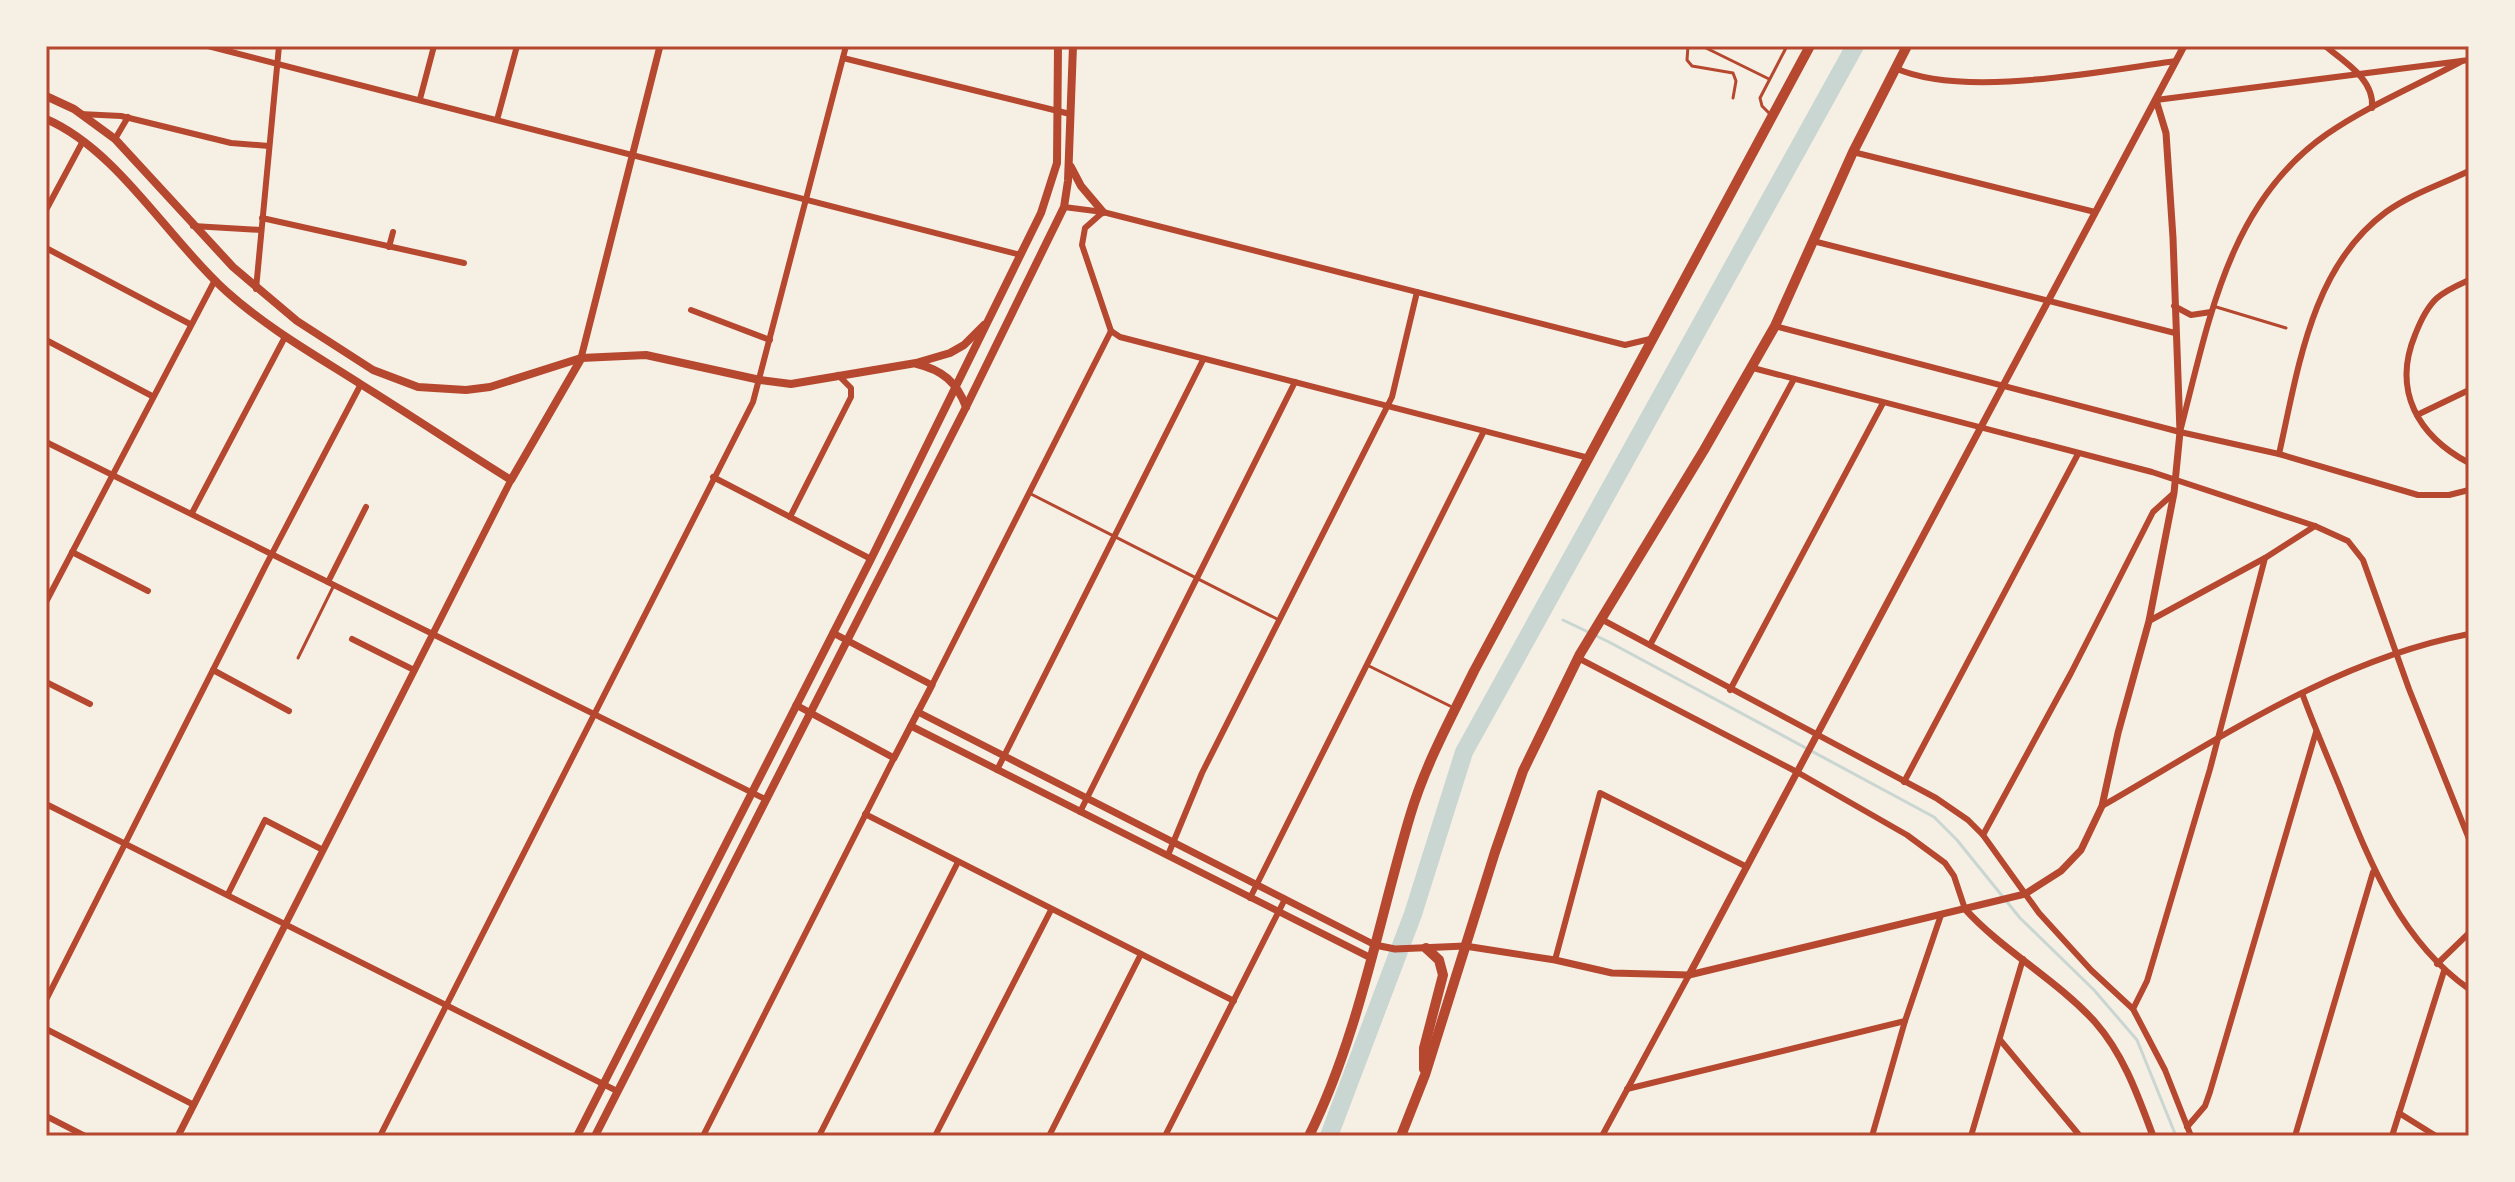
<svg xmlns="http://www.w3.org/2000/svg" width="2515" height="1182" viewBox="0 0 2515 1182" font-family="'Fira Sans Condensed',sans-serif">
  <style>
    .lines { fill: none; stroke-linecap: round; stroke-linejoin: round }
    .stream { stroke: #c9d6d2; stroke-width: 3 }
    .river { stroke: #c9d6d2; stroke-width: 18 }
    .service { stroke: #b5482f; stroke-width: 3 }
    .minor { stroke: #b5482f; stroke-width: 6 }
    .tertiary { stroke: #b5482f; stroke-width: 7 }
    .secondary { stroke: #b5482f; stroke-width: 8 }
    .trunk { stroke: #b5482f; stroke-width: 10 }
    .neatline { fill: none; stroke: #b5482f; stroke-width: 3 }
  </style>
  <rect width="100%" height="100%" fill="#f6efe4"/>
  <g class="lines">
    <polyline class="stream" points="1563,620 1609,642 1934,817 1957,840 2020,918 2094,990 2137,1040 2176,1136"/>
    <polyline class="river" points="1329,1136 1413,914 1464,752 1855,46"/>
    <g class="service">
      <polyline points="1688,46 1687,60 1692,66 1733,73 1736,81 1733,98"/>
      <polyline points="1702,46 1769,79"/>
      <polyline points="1771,115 1762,106 1760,98 1787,46"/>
      <polyline points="2213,306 2286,328"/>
      <polyline points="1029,493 1279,620"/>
      <polyline points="298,658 334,585"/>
      <polyline points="1369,666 1450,706"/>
    </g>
    <g class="minor">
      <polyline points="208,46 1021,255"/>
      <path d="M2325,46C2345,62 2375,80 2372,108"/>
      <polyline points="843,58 1070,114"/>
      <path d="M1895,68C1964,99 2100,71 2176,61"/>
      <polyline points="420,99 434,46"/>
      <polyline points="2156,100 2469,60"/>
      <polyline points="80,114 121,116 231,143 269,146"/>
      <polyline points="497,120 517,46"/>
      <polyline points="115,139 128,117"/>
      <polyline points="1853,152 2095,212"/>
      <polyline points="1064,207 1103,212 1625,345 1650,339"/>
      <polyline points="46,210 83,141"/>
      <polyline points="1103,212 1085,228 1082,245 1111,331"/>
      <polyline points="262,218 464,263"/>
      <polyline points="193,226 261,230"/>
      <polyline points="1813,241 2175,333"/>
      <polyline points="389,247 393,232"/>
      <polyline points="46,248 190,324"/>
      <path d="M2469,280C2458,285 2446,290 2437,298C2426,308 2420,322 2415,335C2392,391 2418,436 2469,463"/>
      <polyline points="256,289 279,46"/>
      <polyline points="2174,306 2191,315 2211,312"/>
      <polyline points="691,310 770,340"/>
      <polyline points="1775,326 2180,432 2279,454 2418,495 2449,495 2469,490"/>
      <polyline points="1111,331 1120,337 1589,458"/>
      <polyline points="46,340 152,396"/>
      <polyline points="1753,368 2152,472 2315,526 2348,541 2363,560 2409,689 2469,839"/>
      <polyline points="2417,415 2469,390"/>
      <path d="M2181,428C2209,320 2229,202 2327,134C2369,105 2418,85 2462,61"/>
      <polyline points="46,442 765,799"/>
      <path d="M2279,454C2298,370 2311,267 2386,212C2411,194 2442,184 2469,171"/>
      <polyline points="713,477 871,559"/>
      <polyline points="192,513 285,337"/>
      <polyline points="790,517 851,397 851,388 838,375"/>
      <polyline points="72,552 148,591"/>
      <polyline points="328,582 366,507"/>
      <polyline points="46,602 215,280"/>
      <polyline points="1601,619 1936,798 1968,820 1983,835 2039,913 2091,970 2133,1009 2165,1070 2191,1136"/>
      <polyline points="2149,621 2265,558"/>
      <polyline points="352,639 414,670"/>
      <polyline points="1650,645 1794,379"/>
      <polyline points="1578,658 1797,772 1907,835 1945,863 1954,876 1965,909"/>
      <polyline points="213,670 289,711"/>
      <polyline points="46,682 90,704"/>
      <polyline points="932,685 1111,331"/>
      <polyline points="1730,690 1883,403"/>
      <path d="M2302,693C2314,726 2328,758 2341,790C2371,865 2401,941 2469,989"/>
      <polyline points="997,770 1203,360"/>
      <polyline points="1904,782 2078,454"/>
      <polyline points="46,804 617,1091"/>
      <path d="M2102,806C2219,739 2334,660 2469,634"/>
      <polyline points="1080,812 1295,382"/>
      <polyline points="865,814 1234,1001"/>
      <polyline points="1983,835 2071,673 2153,512 2174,493"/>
      <polyline points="1168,855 1202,773 1392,397 1417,292"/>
      <polyline points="228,894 265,820 323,850"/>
      <polyline points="1250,898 1484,431"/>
      <polyline points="1555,960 1600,793 1747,867"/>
      <polyline points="2437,964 2469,933"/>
      <polyline points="46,1000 265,567 361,384"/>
      <polyline points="2133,1009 2147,981 2210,769 2265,558 2315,526"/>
      <polyline points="46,1029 194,1105"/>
      <polyline points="2001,1041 2080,1136"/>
      <polyline points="1627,1089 1905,1021"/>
      <polyline points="2399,1113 2436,1136"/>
      <polyline points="46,1116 85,1136"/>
      <polyline points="2187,1127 2205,1106 2210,1092 2316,732"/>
      <polyline points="380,1136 753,402 846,46"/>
      <polyline points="703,1136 894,758"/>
      <polyline points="819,1136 958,862"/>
      <polyline points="935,1136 1051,910"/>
      <polyline points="1049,1136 1141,954"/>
      <polyline points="1165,1136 1285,899"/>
      <polyline points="1602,1136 1689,975"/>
      <polyline points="1872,1136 1905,1021 1941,915"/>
      <polyline points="1971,1136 2023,959"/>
      <polyline points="2295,1136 2373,872"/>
      <polyline points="2392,1136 2444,971"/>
    </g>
    <g class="tertiary">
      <polyline points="581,358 660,46"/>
      <polyline points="796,705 894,758 932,685 833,633"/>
      <polyline points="918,712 1375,945 1395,949 1465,946 1555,960 1612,973 1689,975 2025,894 2061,871 2081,850 2102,806 2118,733 2149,621 2174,493 2180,432 2173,238 2166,133 2156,100"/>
      <polyline points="911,726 1371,958"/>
      <path d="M1965,909C2003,951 2056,979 2095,1022C2124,1055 2138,1096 2153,1136"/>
      <polyline points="1689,975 2184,46"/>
      <polyline points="178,1136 511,480"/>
    </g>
    <g class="secondary">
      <polyline points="46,96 74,109 115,139 233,267 297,321 373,370 418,387 466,390 490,387 581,358 646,355 760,380 791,384 916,363 950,353 964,345 984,325"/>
      <path d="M46,119C118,150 168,239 226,291C267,328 315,355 362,385C412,416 461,449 511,480L581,359"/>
      <polyline points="1071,167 1081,186 1103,212"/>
      <path d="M917,364C942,370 957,382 966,407"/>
      <polyline points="577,1136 871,559 1041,213 1057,163 1058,46"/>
      <polyline points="595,1136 966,407 1064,207 1068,181 1073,46"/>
    </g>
    <g class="trunk">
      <polyline points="1424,1069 1424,1048 1443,975 1439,960 1426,948"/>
      <path d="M1309,1136C1359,1035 1378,923 1410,816C1425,765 1451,718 1474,671L1810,46"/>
      <polyline points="1401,1136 1425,1075 1495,852 1523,771 1580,654 1704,450 1775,326 1853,152 1907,46"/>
    </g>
  </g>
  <rect width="2515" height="1182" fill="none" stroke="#f6efe4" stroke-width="96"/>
  <rect x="48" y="48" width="2419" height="1086" class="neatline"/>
</svg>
